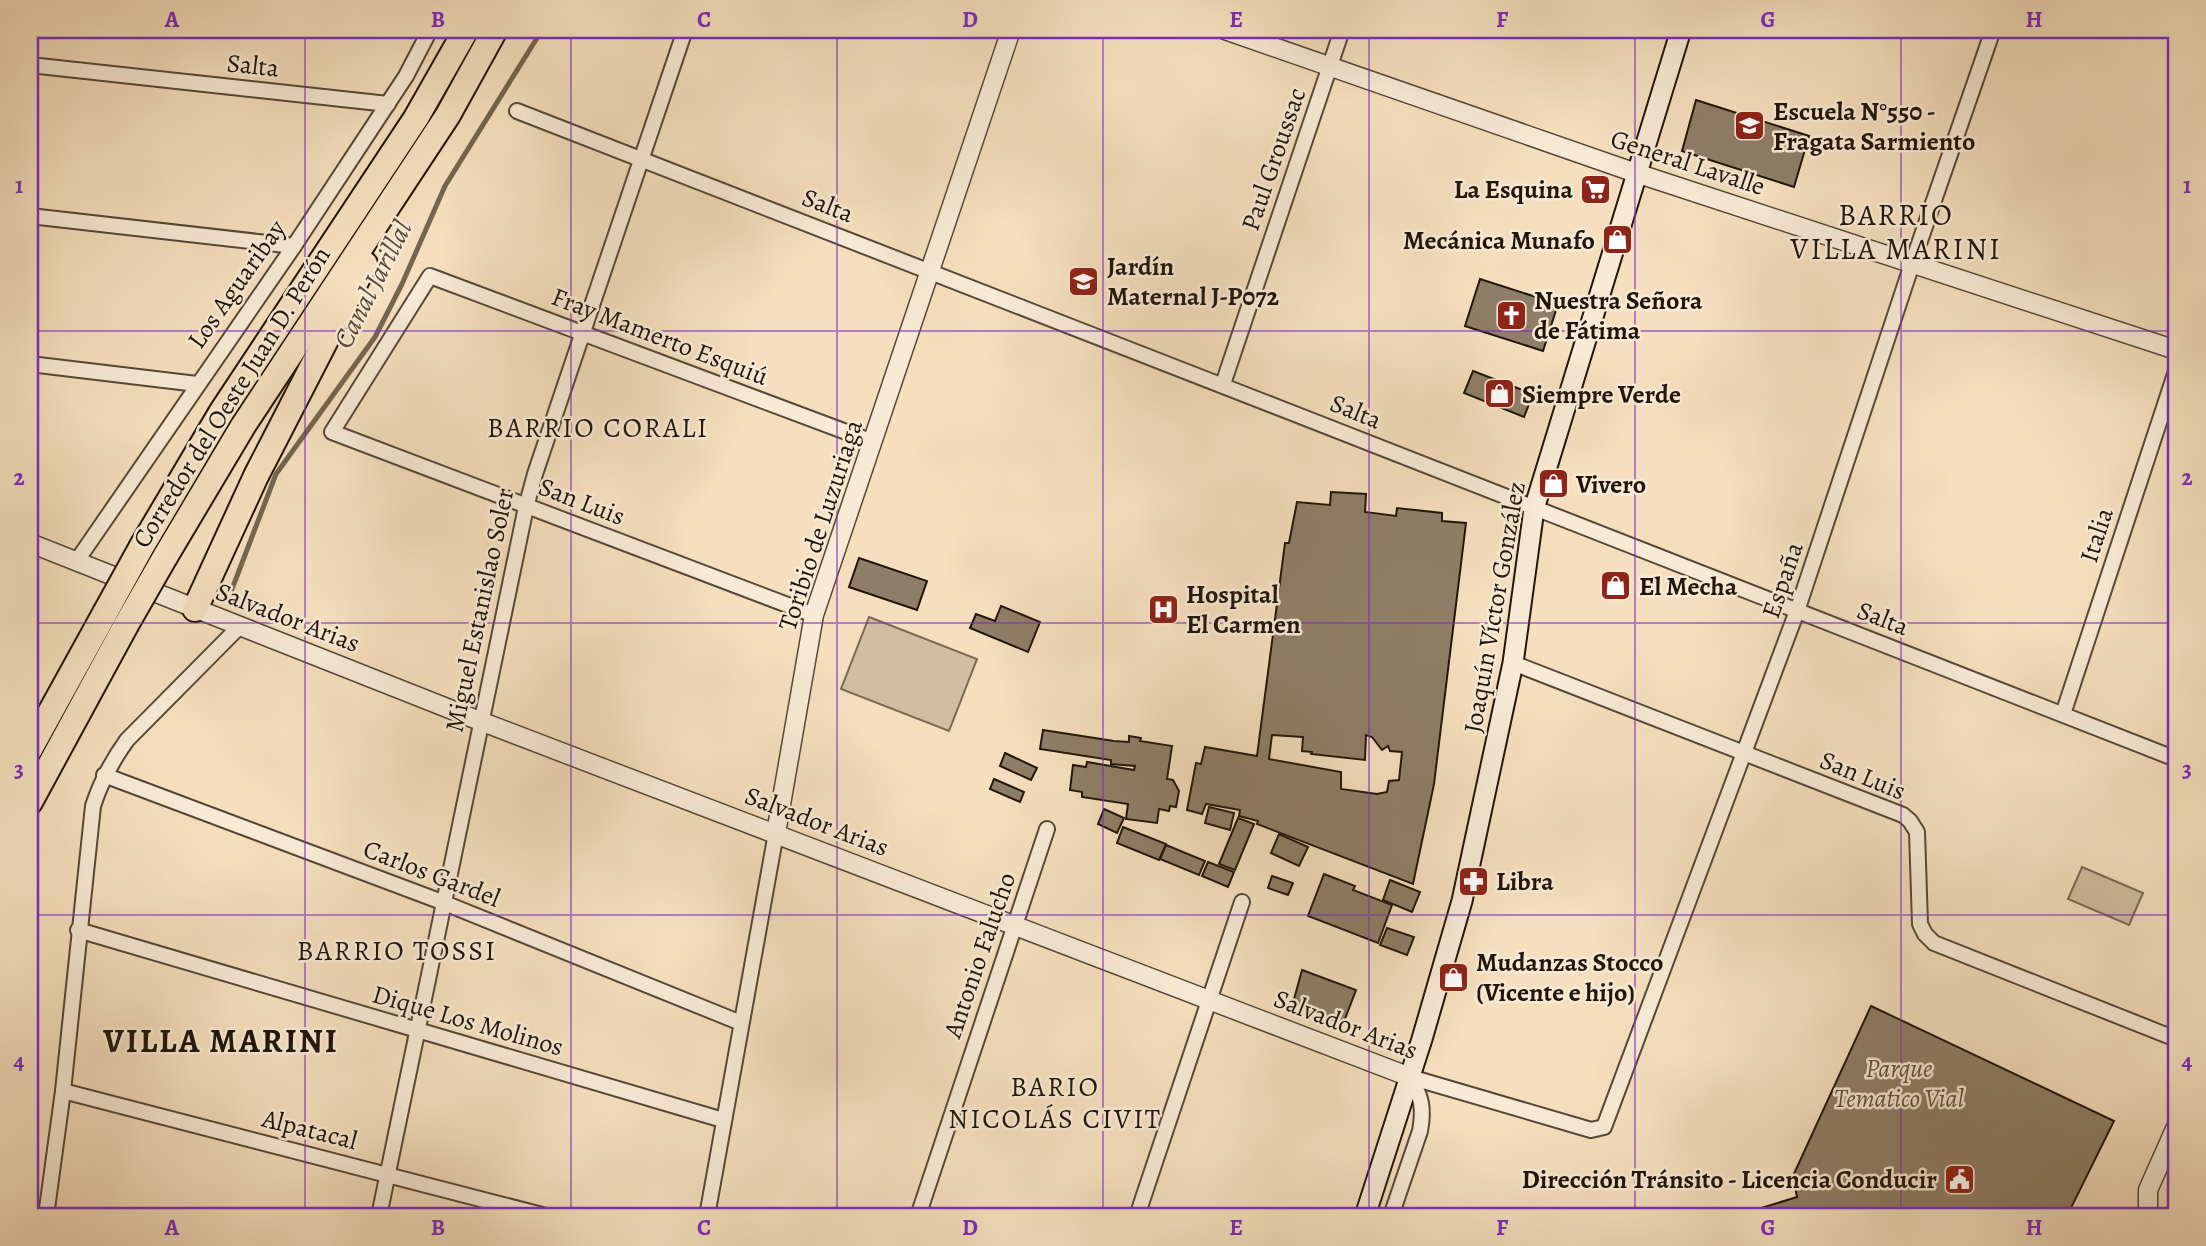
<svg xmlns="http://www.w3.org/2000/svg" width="2206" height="1246" viewBox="0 0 2206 1246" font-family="Alegreya,serif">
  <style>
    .green { fill: #d1bd9f; stroke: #796954; stroke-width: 2 }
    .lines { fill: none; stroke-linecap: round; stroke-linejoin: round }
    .stream { stroke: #756550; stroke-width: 5 }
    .building { fill: #8f7e67; stroke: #211509; stroke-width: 2; fill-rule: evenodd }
    .minor-casing { stroke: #564836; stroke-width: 18 }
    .tertiary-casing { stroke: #564836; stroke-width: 21 }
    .secondary-casing { stroke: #211509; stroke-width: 23 }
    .motorway-casing { stroke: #211509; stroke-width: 28 }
    .minor { stroke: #f8ead5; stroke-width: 14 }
    .tertiary { stroke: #f8ead5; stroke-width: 18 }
    .secondary { stroke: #f8ead5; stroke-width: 19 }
    .motorway { stroke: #f5dfbe; stroke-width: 24 }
    .motorway-bridge-casing { stroke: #211509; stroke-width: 28; stroke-linecap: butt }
    .motorway-bridge { stroke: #f5dfbe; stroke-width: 24 }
    .grid { fill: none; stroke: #7b2cbf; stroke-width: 2; stroke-opacity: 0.55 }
    .labels { text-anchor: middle; stroke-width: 5; stroke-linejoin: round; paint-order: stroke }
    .street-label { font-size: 26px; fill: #211509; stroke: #f8ead5 }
    .poi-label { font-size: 26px; font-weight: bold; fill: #211509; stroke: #f8ead5; text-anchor: start }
    .park-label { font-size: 26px; font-style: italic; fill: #5f503e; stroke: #f8ead5 }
    .water-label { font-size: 28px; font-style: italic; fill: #594a39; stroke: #f8ead5 }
    .neighbourhood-label { font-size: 28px; letter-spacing: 2px; fill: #211509; stroke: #f8ead5 }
    .quarter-label { font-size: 30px; letter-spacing: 2px; fill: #211509; stroke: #f8ead5 }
    .district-label { font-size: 33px; font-weight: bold; letter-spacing: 2px; fill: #211509; stroke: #f8ead5 }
    .neatline { fill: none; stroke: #7b2cbf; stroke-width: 2.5 }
    .grid-label { font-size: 23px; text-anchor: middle; font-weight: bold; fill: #7b2cbf }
  </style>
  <rect width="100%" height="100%" fill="#f5dfbe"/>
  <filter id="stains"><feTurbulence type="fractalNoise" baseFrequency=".00286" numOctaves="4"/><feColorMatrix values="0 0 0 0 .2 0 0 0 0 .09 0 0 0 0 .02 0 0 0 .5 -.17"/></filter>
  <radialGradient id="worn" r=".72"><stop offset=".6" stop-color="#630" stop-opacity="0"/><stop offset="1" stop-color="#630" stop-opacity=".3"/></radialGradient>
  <g class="green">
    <polygon points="869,617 977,659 949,731 841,689"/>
    <polygon points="2082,867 2143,893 2129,925 2068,899"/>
  </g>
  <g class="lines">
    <polyline class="stream" points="229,597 276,474 375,337 402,284 445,186 542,30"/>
  </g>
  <g class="building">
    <polygon points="1696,100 1809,136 1794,187 1682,151"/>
    <polygon points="1480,279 1558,304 1543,351 1465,326"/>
    <polygon points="1473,371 1533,394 1524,417 1464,393"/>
    <path d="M1331,492L1366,494L1365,512L1396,516L1397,508L1442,513V521L1466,523L1434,784L1413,884L1257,824L1258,821L1239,816L1240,810L1206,804L1202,814L1187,810L1196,763L1201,764L1205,747L1257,756L1285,543H1289L1297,502L1330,505ZM1272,735L1303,737L1302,751L1312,752L1311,754L1365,760L1366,735L1372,737L1382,750L1388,746L1390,751L1402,752L1399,780L1389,781L1387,792L1377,794L1341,789V772L1269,759Z"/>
    <polygon points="859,558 927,581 917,610 849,587"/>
    <polygon points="1001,606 1040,622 1028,652 970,628 976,614 995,621"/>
    <polygon points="1043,730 1114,741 1129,742 1129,736 1141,738 1140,741 1172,746 1167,779 1173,780 1179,791 1176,807 1170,806 1169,811 1159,809 1157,823 1126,819 1128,804 1082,797 1082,792 1070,790 1073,765 1086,767 1087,762 1134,770 1135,766 1111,764 1111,760 1040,749"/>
    <polygon points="1005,753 1037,768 1031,780 1000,766"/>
    <polygon points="994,779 1024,792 1020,802 990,789"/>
    <polygon points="1209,807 1234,813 1230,830 1205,823"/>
    <polygon points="1104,809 1124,818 1117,833 1098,824"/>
    <polygon points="1238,818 1254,824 1235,870 1219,864"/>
    <polygon points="1123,827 1166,844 1159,860 1117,843"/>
    <polygon points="1279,834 1308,847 1299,866 1271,853"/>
    <polygon points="1166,845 1205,861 1199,875 1160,859"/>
    <polygon points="1208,862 1234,872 1228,887 1202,876"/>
    <polygon points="1324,874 1355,886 1353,890 1392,905 1378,943 1308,916"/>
    <polygon points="1272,876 1293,883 1288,895 1268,888"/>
    <polygon points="1390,880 1420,892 1412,912 1383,900"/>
    <polygon points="1387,928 1414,937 1407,955 1380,945"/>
    <polygon points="1302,970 1356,990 1343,1024 1293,1003"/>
    <polygon points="1871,1006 2114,1121 2067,1216 1759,1216 1758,1209 1797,1197 1793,1176"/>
  </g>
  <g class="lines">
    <defs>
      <g id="minor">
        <polyline points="30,65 388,104"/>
        <path d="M517,111C1070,326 1624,542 2176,759"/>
        <polyline points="30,216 294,246"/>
        <polyline points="30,364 197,384"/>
        <polyline points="1223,384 1342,30"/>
        <polyline points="76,562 294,246 406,76 430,30"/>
        <polyline points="814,615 332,432 430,276 873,442"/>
        <polyline points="1513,663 1903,815 1910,821 1917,832 1920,924 1925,934 1934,943 2176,1039"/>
        <polyline points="2063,714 2176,371"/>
        <polyline points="104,775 442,902 741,1023"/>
        <polyline points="78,930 723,1120"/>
        <polyline points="1410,1077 1591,1130 1604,1127 1797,611 1912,264 1993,30"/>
        <polyline points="63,1091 546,1216"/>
        <path d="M46,1216L63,1091L93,806C101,781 112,761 127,740L240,626"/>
        <polyline points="379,1216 526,507 535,474 685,30"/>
        <polyline points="707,1216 776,833"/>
        <polyline points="918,1216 1047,829"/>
        <polyline points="1137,1216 1242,902"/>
        <path d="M1391,1216L1420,1131C1424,1109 1422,1097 1410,1077"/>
      </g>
      <g id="tertiary">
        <polyline points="1225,30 1636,173 2176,350"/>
        <polyline points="30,543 480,721 1410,1077"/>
        <polyline points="776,833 814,615 1011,30"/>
        <polyline points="2148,1216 2148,1190 2176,1127"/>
      </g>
      <polyline id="secondary" points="1365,1216 1422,1039 1462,901 1513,663 1534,509 1681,30"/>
      <g id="motorway">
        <polyline points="142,546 222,411 416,118 466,30"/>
        <polyline points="165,557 243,426 448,115 495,30"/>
        <polyline points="195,609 256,476 365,264"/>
        <polyline points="30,749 105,613"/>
        <polyline points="30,802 126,625"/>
      </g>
    </defs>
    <use href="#minor" class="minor-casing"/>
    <use href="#tertiary" class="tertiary-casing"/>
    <use href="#secondary" class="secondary-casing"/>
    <use href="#motorway" class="motorway-casing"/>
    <use href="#minor" class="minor"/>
    <use href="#tertiary" class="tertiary"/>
    <use href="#secondary" class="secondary"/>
    <use href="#motorway" class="motorway"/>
    <defs>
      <g id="motorway-bridge">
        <polyline points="105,613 142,546"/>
        <polyline points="126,625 165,557"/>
      </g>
    </defs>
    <use href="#motorway-bridge" class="motorway-bridge-casing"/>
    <use href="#motorway-bridge" class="motorway-bridge"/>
  </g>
  <path class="grid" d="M305,30V1216M571,30V1216M837,30V1216M1103,30V1216M1369,30V1216M1635,30V1216M1901,30V1216M30,331H2176M30,623H2176M30,915H2176"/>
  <defs>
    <symbol id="school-square" viewBox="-11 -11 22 22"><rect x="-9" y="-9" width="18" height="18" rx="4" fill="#8f2418" stroke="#f8ead5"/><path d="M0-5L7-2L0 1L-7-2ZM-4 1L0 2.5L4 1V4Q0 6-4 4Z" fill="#fff"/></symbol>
    <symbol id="supermarket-square" viewBox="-11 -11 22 22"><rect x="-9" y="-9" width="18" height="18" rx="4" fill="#8f2418" stroke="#f8ead5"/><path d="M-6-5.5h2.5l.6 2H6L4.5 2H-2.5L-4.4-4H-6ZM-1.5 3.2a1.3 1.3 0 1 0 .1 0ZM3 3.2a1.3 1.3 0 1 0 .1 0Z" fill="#fff"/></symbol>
    <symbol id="shop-square" viewBox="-11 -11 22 22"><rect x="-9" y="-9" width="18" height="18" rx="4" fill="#8f2418" stroke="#f8ead5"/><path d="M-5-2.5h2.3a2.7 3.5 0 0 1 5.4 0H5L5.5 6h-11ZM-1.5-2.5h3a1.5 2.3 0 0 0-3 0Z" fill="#fff"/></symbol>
    <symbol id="church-square" viewBox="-11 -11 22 22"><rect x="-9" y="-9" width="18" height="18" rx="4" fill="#8f2418" stroke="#f8ead5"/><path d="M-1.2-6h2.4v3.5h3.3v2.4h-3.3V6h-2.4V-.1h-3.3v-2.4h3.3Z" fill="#fff"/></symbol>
    <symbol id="hospital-square" viewBox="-11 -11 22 22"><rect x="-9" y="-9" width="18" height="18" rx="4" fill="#8f2418" stroke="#f8ead5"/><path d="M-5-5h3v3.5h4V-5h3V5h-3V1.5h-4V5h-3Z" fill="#fff"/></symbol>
    <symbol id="pharmacy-square" viewBox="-11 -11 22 22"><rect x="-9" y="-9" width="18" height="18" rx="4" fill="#8f2418" stroke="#f8ead5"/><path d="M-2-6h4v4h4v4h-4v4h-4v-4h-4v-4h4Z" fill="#fff"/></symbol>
    <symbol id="civic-square" viewBox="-11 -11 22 22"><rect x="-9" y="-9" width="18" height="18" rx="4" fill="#8f2418" stroke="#f8ead5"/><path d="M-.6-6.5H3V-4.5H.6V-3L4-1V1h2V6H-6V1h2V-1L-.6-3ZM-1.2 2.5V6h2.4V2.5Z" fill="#fff"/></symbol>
  </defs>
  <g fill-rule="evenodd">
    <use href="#school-square" x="1732" y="108" width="35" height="35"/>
    <use href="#supermarket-square" x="1578" y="172" width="35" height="35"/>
    <use href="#shop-square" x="1600" y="222" width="35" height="35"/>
    <use href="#school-square" x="1066" y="264" width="35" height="35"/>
    <use href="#church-square" x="1494" y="298" width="35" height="35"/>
    <use href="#shop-square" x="1482" y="376" width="35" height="35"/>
    <use href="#shop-square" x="1536" y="466" width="35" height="35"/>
    <use href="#shop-square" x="1598" y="568" width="35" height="35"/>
    <use href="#hospital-square" x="1146" y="592" width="35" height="35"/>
    <use href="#pharmacy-square" x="1456" y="864" width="35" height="35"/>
    <use href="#shop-square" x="1436" y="960" width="35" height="35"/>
    <use href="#civic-square" x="1942" y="1162" width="35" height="35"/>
  </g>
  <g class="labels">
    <g class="street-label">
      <text transform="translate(253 65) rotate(6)" y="9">Salta</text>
      <text transform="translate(1273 159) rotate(-71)" y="9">Paul Groussac</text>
      <text transform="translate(1688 162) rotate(18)" y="9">General Lavalle</text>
      <text transform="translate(828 205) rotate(21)" y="9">Salta</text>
      <text transform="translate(236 284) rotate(-55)" y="9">Los Aguaribay</text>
      <text transform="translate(660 336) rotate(21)" y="9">Fray Mamerto Esquiú</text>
      <text transform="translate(231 397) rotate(-58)" y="9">Corredor del Oeste Juan D. Perón</text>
      <text transform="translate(1356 411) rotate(22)" y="9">Salta</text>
      <text transform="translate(582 501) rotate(21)" y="9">San Luis</text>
      <text transform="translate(820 525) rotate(-72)" y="9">Toribio de Luzuriaga</text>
      <text transform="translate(2096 535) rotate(-72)" y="9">Italia</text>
      <text transform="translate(1782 580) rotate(-71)" y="9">España</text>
      <text transform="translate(1494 607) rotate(-80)" y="9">Joaquín Víctor González</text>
      <text transform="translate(479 610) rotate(-78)" y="9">Miguel Estanislao Soler</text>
      <text transform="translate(288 617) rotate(21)" y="9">Salvador Arias</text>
      <text transform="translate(1883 618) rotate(21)" y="9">Salta</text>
      <text transform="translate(1863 775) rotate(22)" y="9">San Luis</text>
      <text transform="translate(817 821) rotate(21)" y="9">Salvador Arias</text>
      <text transform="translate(432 873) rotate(21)" y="9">Carlos Gardel</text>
      <text transform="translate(979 955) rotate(-71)" y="9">Antonio Falucho</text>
      <text transform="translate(468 1020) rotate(16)" y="9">Dique Los Molinos</text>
      <text transform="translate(1346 1024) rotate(21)" y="9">Salvador Arias</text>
      <text transform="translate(310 1129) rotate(14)" y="9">Alpatacal</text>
    </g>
    <g class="poi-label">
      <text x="1773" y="120">Escuela N°550 -<tspan x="1773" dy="30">Fragata Sarmiento</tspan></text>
      <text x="1573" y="198" text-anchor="end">La Esquina</text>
      <text x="1595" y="249" text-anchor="end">Mecánica Munafo</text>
      <text x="1107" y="275">Jardín<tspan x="1107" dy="30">Maternal J-P072</tspan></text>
      <text x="1534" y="309">Nuestra Señora<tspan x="1534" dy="30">de Fátima</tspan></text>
      <text x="1522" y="403">Siempre Verde</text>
      <text x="1576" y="493">Vivero</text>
      <text x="1639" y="595">El Mecha</text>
      <text x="1186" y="603">Hospital<tspan x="1186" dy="30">El Carmen</tspan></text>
      <text x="1496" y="890">Libra</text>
      <text x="1476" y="971">Mudanzas Stocco<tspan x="1476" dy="30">(Vicente e hijo)</tspan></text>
      <text x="1937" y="1188" text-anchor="end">Dirección Tránsito - Licencia Conducir</text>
    </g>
    <g class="park-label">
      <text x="1899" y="1077">Parque<tspan x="1899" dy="30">Tematico Vial</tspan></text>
    </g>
    <g class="water-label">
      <text transform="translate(372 284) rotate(-63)" y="10">Canal Jarillal</text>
    </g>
    <g class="neighbourhood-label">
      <text x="598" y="437">BARRIO CORALI</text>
      <text x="397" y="960">BARRIO TOSSI</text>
      <text x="1055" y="1096">BARIO<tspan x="1055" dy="32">NICOLÁS CIVIT</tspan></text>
    </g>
    <g class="quarter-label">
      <text x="1896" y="225">BARRIO<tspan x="1896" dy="34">VILLA MARINI</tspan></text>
    </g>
    <g class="district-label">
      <text x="221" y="1052">VILLA MARINI</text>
    </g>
  </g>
  <rect width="2206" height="1246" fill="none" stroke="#f5dfbe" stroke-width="77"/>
  <rect x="38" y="38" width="2130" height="1170" class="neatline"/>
  <g class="grid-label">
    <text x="172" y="27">A</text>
    <text x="438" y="27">B</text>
    <text x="704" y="27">C</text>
    <text x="970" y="27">D</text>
    <text x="1236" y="27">E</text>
    <text x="1502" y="27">F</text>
    <text x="1768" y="27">G</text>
    <text x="2034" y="27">H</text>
    <text x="19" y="193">1</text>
    <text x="2187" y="193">1</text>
    <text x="19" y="485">2</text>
    <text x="2187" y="485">2</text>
    <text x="19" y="777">3</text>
    <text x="2187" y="777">3</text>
    <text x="19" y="1069">4</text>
    <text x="2187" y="1069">4</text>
    <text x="172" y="1235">A</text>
    <text x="438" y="1235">B</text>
    <text x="704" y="1235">C</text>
    <text x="970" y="1235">D</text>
    <text x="1236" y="1235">E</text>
    <text x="1502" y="1235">F</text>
    <text x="1768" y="1235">G</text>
    <text x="2034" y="1235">H</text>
  </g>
  <rect width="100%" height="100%" filter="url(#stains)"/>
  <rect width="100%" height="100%" fill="url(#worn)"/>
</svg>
